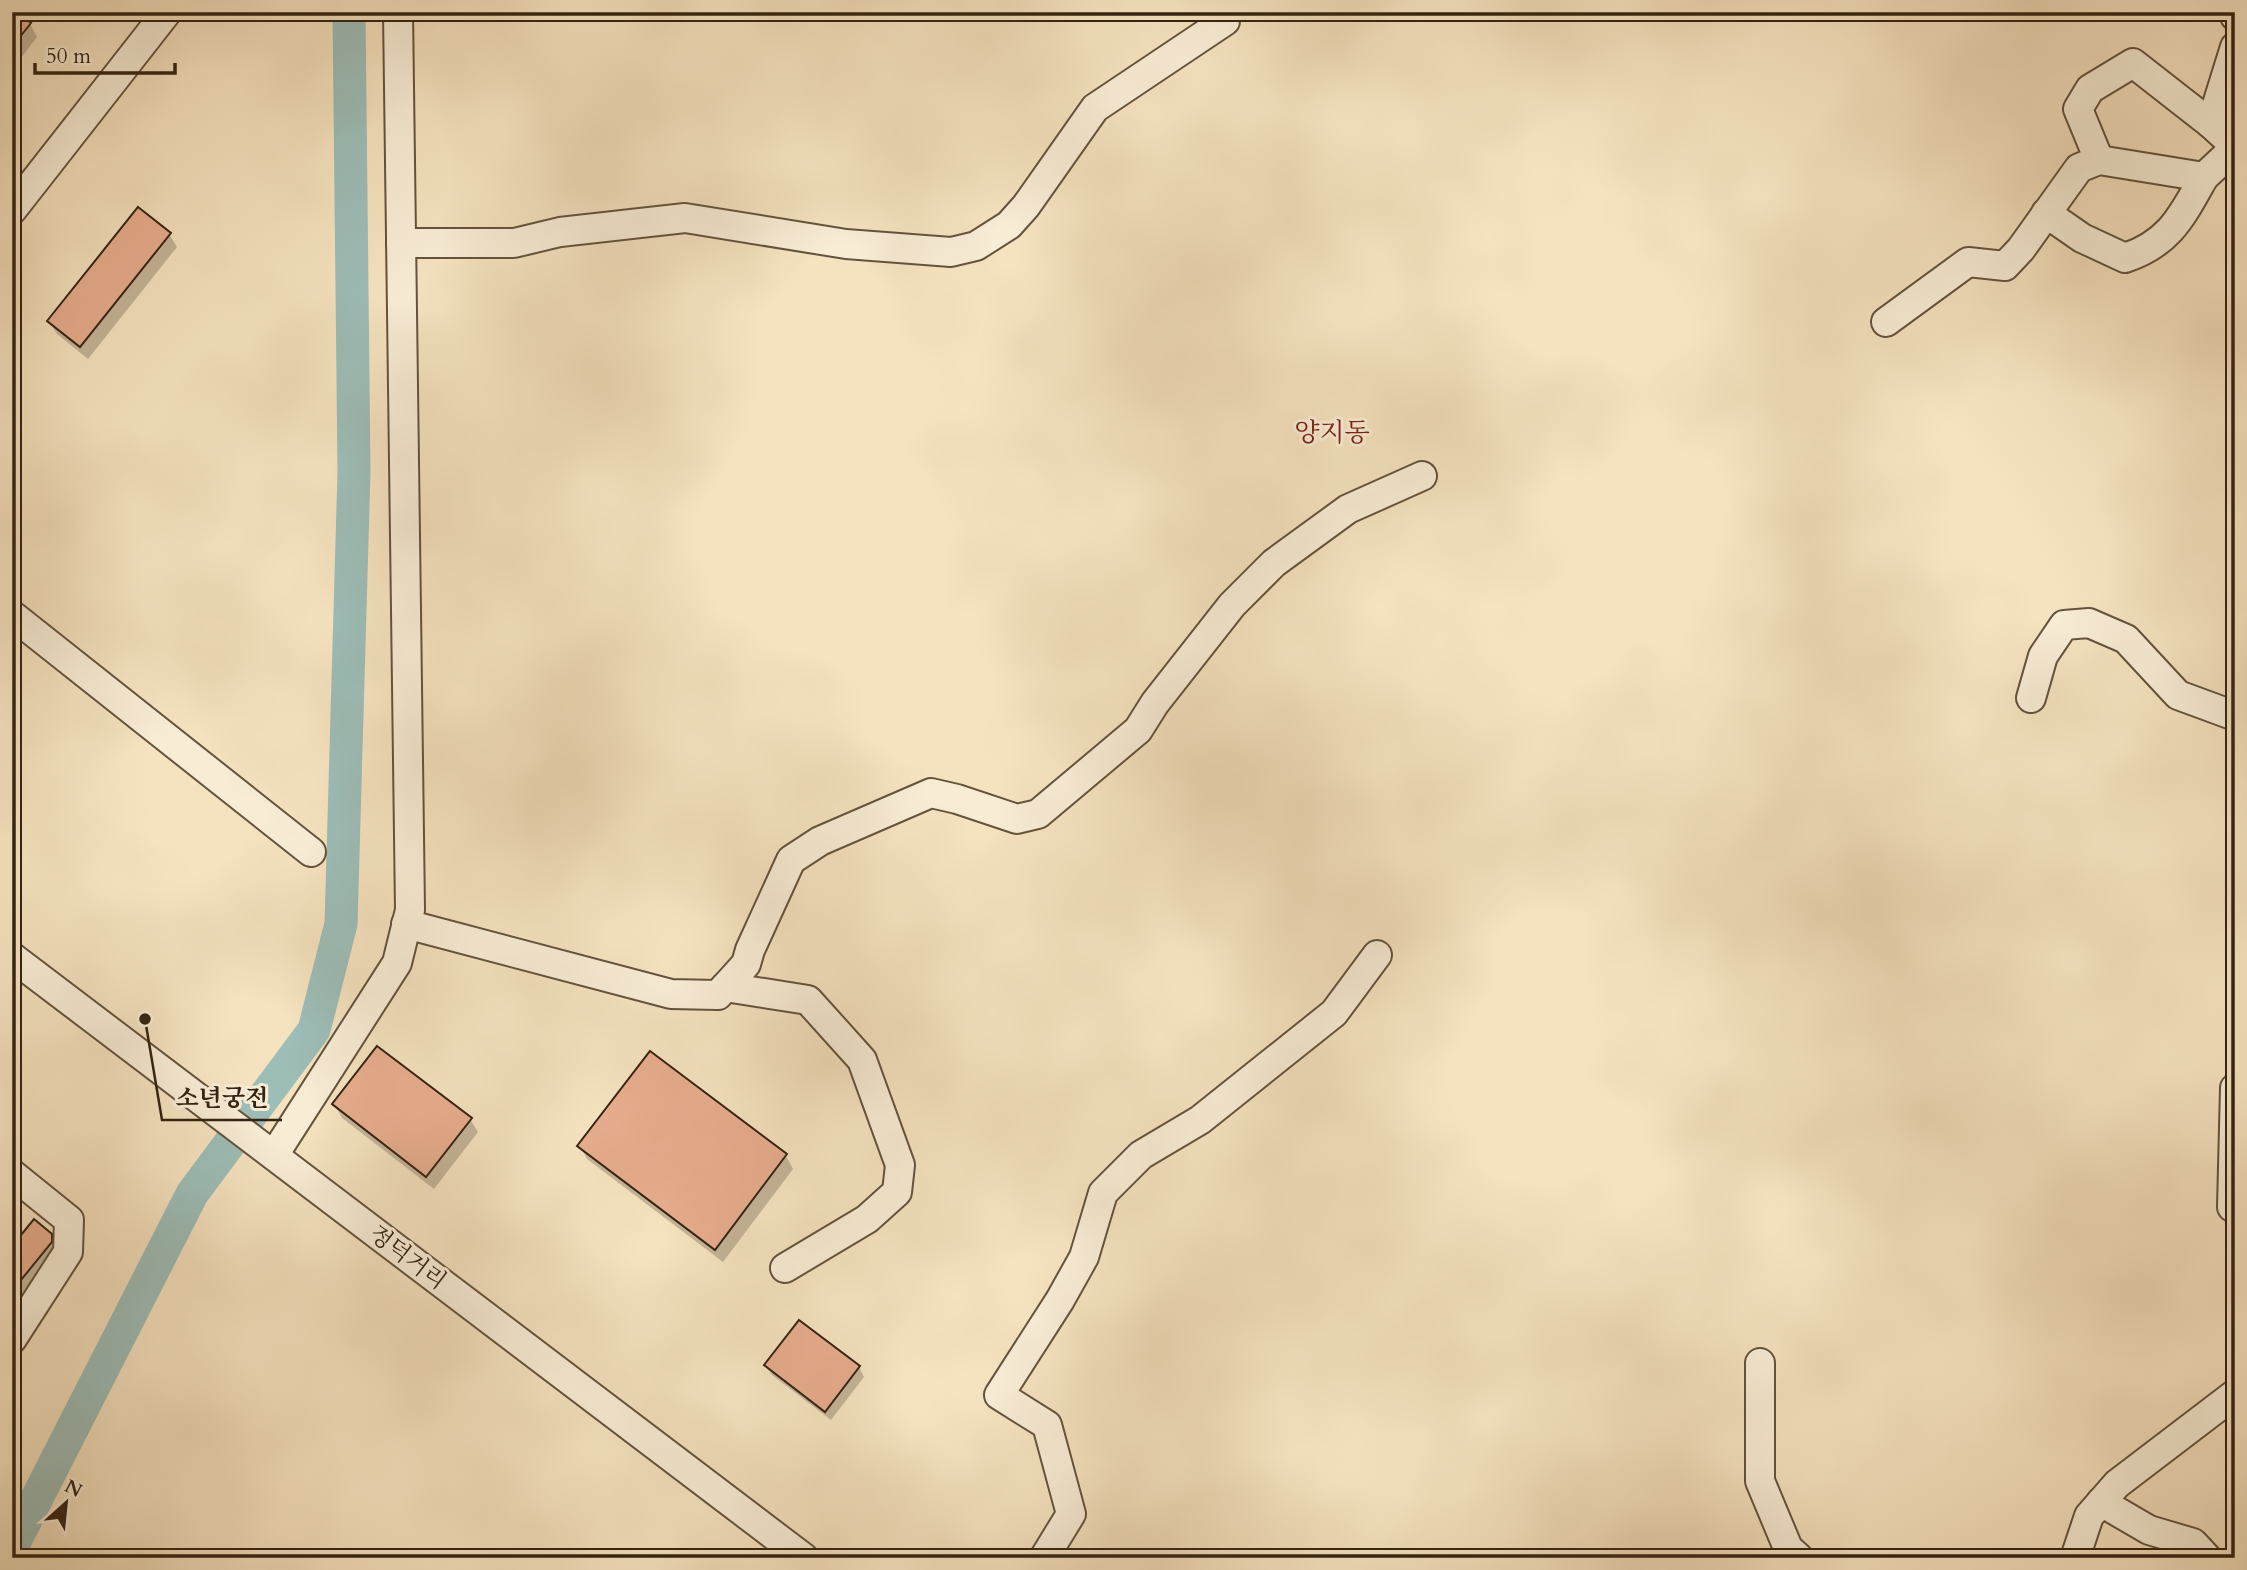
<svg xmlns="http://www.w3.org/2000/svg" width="2247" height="1570" viewBox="0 0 2247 1570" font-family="Cardo,'Noto Serif KR',serif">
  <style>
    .shadow { fill: #0003 }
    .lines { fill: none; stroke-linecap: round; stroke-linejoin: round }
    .river { stroke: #9dbdb7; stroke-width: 33 }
    .building { fill: #e7ad8e; stroke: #342312; stroke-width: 2 }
    .minor-casing { stroke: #64533d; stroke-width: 32 }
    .minor { stroke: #f8ecd5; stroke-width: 28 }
    .labels { text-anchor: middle; stroke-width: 6; stroke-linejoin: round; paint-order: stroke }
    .street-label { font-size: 23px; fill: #342312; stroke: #f8ecd5 }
    .quarter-label { font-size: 26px; fill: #7a1f14; stroke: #f8ecd5 }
    .leader { fill: none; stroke: #342312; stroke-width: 2.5 }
    .callout-dot { fill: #342312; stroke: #f8ecd5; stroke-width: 2.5 }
    .callout-label { font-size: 24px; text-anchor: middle; font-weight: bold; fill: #342312; stroke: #f8ecd5; stroke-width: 6; stroke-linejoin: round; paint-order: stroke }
  </style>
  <rect width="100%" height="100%" fill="#f5e2bf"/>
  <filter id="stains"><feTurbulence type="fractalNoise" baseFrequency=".00286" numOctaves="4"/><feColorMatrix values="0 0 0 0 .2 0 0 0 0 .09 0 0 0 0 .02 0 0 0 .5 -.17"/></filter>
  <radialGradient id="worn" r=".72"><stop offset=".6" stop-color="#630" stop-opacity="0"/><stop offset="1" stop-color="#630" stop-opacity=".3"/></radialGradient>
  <g class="shadow">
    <polygon points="12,12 30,24 37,37 12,70"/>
    <polygon points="169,234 177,247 88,359 57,334 49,321"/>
    <polygon points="650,1053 786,1156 793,1169 723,1262 587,1159 580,1146"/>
    <polygon points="334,1104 470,1119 478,1132 434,1189 342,1118"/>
    <polygon points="51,1235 57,1245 56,1252 12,1307 12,1249"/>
    <polygon points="766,1365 859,1367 864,1377 831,1420 772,1375"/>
  </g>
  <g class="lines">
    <polyline class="river" points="12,1547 192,1194 314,1030 341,924 354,472 349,12"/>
  </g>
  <g class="building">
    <polygon points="12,12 17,12 31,23 12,47"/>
    <polygon points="138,207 171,233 80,347 47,321"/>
    <polygon points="377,1046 472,1118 426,1177 332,1104"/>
    <polygon points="650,1051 787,1154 715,1250 577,1146"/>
    <polygon points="34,1219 52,1234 52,1242 12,1291 12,1246"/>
    <polygon points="799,1320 860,1366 825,1412 764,1365"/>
  </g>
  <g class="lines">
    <defs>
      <g id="minor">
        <polyline points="2234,12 2235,16"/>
        <polyline points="2211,124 2235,47"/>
        <polyline points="2099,160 2078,109 2090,89 2133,63 2211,124 2235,146"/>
        <polyline points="12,210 167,12"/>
        <path d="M2046,213L2082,238L2125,258C2170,243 2182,216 2204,177"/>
        <polyline points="401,243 514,243 560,232 685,218 846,244 951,252 976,246 1009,225 1026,206 1095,108 1225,21 1225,12"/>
        <polyline points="1886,322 1968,262 2005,266 2021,249 2079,168 2099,160 2204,177 2235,148"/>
        <polyline points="12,615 311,852"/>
        <polyline points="2031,698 2043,656 2064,625 2089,623 2126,639 2178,695 2235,716"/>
        <polyline points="406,924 671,994 718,995 746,964 750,950 791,860 820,841 931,793 957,799 1017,819 1038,814 1138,730 1155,703 1232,605 1274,563 1348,509 1422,476"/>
        <polyline points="12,957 804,1558"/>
        <polyline points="725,987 808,1000 862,1060 900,1165 897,1192 867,1219 785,1268"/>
        <polyline points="274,1155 397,963 410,910 398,12"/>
        <polyline points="12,1174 69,1220 68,1252 12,1339"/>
        <polyline points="2232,1207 2235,1088"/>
        <polyline points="1760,1363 1760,1481 1788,1548 1799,1558"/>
        <polyline points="2101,1502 2149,1530 2193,1543 2207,1558"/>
        <polyline points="1044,1558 1071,1514 1047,1425 999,1395 1060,1300 1084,1257 1103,1193 1141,1155 1200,1120 1334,1013 1377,955"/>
        <polyline points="2075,1558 2089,1516 2117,1484 2235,1394"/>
      </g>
    </defs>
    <use href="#minor" class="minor-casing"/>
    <use href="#minor" class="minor"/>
  </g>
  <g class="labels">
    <g class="street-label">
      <text transform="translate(408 1257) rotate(37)" y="8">정덕거리</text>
    </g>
    <g class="quarter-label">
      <text x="1332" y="441">양지동</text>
    </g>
  </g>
  <path class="leader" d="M145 1019L162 1120H282"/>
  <circle class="callout-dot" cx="145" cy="1019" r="7"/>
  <g class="callout-label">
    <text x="222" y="1106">소년궁전</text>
  </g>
  <rect width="2247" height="1570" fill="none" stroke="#f5e2bf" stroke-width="42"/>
  <rect x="14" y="14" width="2219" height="1542" fill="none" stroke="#342312" stroke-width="3.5"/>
  <rect x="21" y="21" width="2205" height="1528" fill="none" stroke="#342312" stroke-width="2"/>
  <g transform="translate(66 1503) rotate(27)" stroke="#f8ecd5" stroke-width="5" paint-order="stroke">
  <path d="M0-5L12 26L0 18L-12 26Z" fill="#342312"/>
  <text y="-10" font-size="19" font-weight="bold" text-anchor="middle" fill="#342312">N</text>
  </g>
  <path d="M35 63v10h140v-10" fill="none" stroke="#342312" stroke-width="3.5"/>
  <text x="46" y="63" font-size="21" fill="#342312" stroke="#f8ecd5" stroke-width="5" paint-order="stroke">50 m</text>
  <rect width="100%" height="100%" filter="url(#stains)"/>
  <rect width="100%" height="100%" fill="url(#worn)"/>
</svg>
